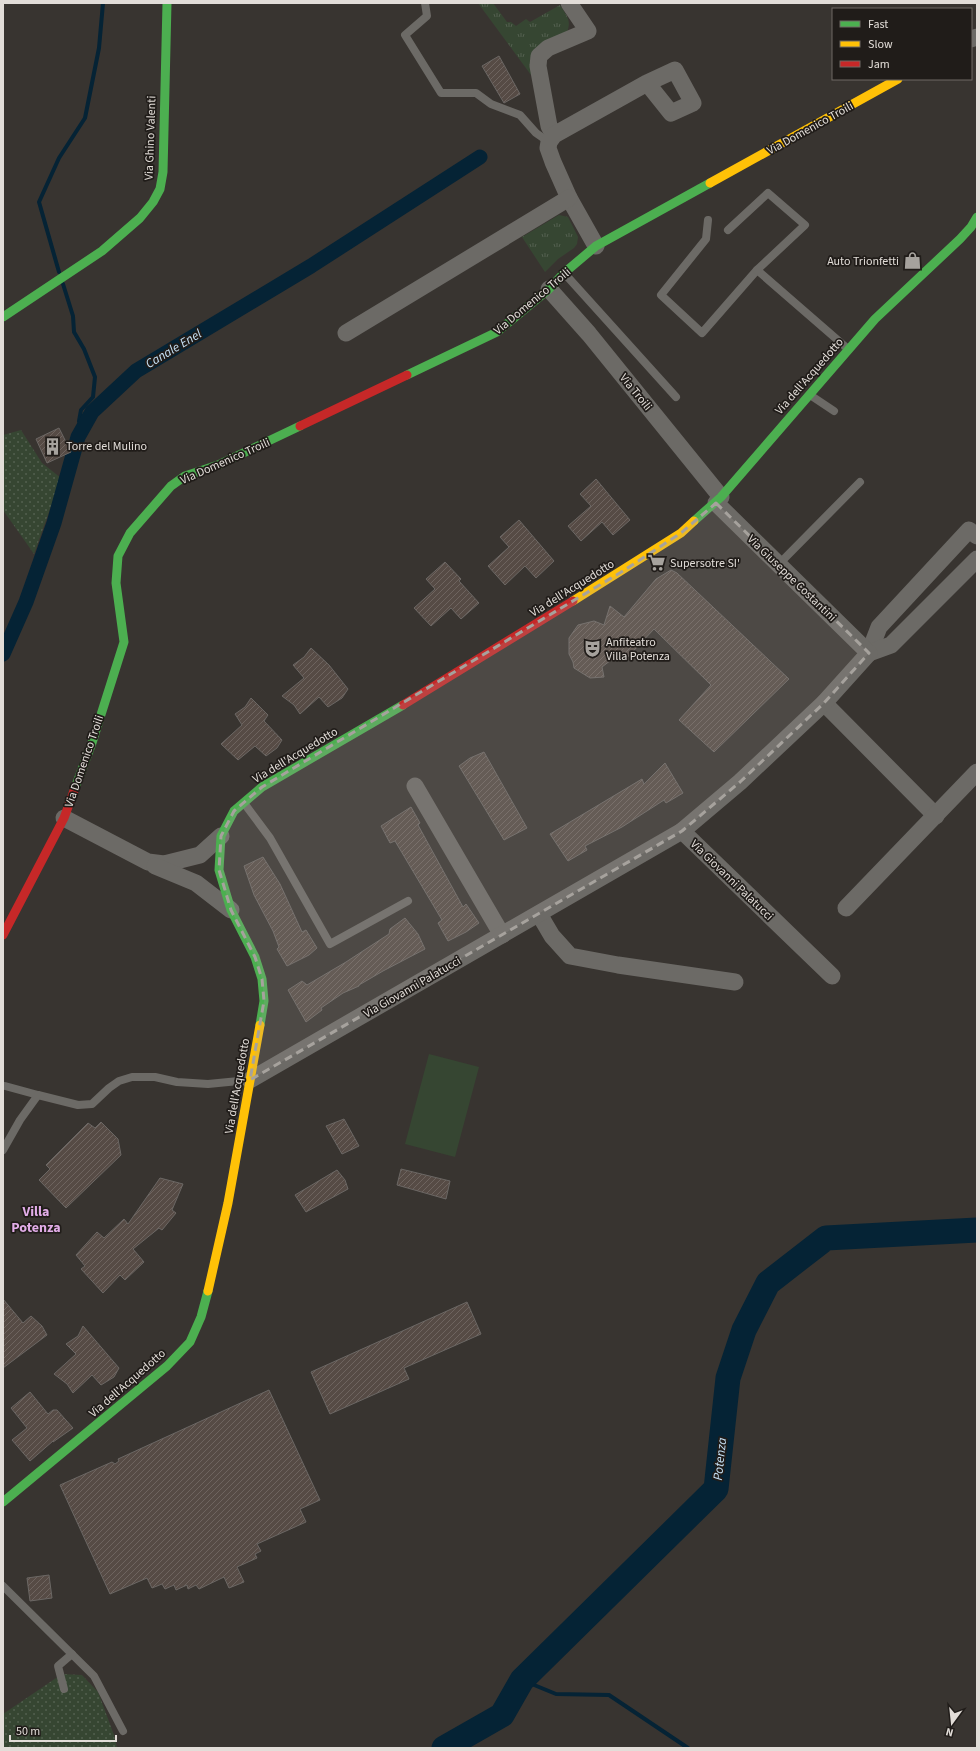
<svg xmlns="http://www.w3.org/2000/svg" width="980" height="1751" viewBox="0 0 980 1751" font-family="'Source Sans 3',sans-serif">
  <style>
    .grass { fill: url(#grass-tufts) }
    .park { fill: url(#park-dots) }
    .pitch { fill: #364632 }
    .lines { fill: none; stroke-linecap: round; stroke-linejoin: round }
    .stream { stroke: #052335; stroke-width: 4 }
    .canal { stroke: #052335; stroke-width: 15 }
    .river { stroke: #052335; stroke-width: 25 }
    .building { fill: url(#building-hatch); stroke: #6b6764 }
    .lane { stroke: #6c6a66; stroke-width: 8 }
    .street { stroke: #6c6a66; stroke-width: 17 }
    .fast { stroke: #4caf50; stroke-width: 9 }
    .slow { stroke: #ffc107; stroke-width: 9 }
    .jam { stroke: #c62828; stroke-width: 9 }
    .marked { fill: #a6a29d; fill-opacity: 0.2; stroke: #a6a29d; stroke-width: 3; stroke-dasharray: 8 5; stroke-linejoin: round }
    .labels { text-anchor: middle; stroke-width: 3.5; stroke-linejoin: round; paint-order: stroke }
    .street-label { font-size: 12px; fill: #e2ddd8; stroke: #201c19 }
    .poi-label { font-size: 12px; fill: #e2ddd8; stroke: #201c19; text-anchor: start }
    .water-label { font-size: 13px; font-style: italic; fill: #c7e3f8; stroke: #201c19 }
    .quarter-label { font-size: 14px; font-weight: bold; fill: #e1ace7; stroke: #201c19 }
  </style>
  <defs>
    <pattern id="grass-tufts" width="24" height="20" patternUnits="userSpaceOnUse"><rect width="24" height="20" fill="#364632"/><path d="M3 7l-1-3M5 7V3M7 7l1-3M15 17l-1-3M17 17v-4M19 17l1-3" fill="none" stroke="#53604f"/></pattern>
    <pattern id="park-dots" width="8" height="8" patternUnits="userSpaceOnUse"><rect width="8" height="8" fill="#364632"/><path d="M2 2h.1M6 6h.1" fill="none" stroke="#53604f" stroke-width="1.8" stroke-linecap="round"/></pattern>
    <pattern id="building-hatch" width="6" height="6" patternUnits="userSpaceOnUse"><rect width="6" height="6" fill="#564b45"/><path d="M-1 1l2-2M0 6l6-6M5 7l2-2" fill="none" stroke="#6e645f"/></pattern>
  </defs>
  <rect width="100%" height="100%" fill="#383430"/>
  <g class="grass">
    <path d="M478,3H493L507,22H511L516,26L526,19L530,22L560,5C566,15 572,20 567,32L531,75Z"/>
    <polygon points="559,215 568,217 578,237 577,244 574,248 558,259 545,272 522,237"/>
  </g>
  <g class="park">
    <polygon points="21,430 42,463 61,478 34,554 3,510 3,435"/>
    <polygon points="62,1674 82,1675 98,1692 114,1735 117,1748 3,1748 3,1714"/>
  </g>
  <polygon class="pitch" points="429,1054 479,1067 455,1157 405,1144"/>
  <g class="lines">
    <g class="stream">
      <polyline points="59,272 39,202 59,158 85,118 99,48 103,3"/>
      <polyline points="63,284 73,316 74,332 84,349 95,377 93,397 81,410 79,421 83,429"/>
      <polyline points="522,1680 556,1694 609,1695 688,1748"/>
    </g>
    <polyline class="canal" points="3,654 26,602 54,523 78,437 92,412 136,371 311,266 480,157"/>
    <polyline class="river" points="444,1748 502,1715 522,1680 716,1489 728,1378 744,1330 768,1283 826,1238 977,1230"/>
  </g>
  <g class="building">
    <polygon points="499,56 520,94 504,103 482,66"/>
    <polygon points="59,428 71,452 47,463 36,439"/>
    <polygon points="596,479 630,520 613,535 602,522 581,541 568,526 591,506 580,494"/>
    <polygon points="519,520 554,561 536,578 525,566 505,585 488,566 509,547 500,537"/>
    <polygon points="445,562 461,579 459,581 479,603 461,619 451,608 431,626 414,608 435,589 426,579"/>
    <polygon points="671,570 677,573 789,679 714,752 679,720 711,685 654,629 625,660 615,657 602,667 604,677 590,678 574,668 573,662 569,654 569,638 578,625 594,621 604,625 610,606 624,617 656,579"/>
    <polygon points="311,648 329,665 348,689 342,698 328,707 319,697 300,714 294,705 282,696 304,678 293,665 304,657"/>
    <polygon points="251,698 268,715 264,721 282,740 277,748 266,756 255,746 238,760 221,744 242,725 235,714 245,707"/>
    <polygon points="484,752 527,828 504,840 459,766 470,758"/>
    <polygon points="665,763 683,793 666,803 664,800 622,827 585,846 587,850 568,861 550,834 642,779 644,784"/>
    <polygon points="411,807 420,823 418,825 463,907 466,904 479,923 466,932 448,941 438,923 442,920 395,841 390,843 381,826"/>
    <polygon points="263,857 280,884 302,932 306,930 317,948 309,955 287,966 277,949 279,947 273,931 254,895 244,866"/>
    <polygon points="405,918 418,934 425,949 383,971 359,985 359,986 343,993 321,1008 322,1010 306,1022 288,990 302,981 307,985 346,962 389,934 390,929"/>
    <polygon points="344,1119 359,1146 342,1154 326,1126"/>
    <polygon points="101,1122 118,1139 121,1155 66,1208 39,1180 50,1169 46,1165 88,1123 95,1128"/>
    <polygon points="401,1169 450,1181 446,1199 397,1185"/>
    <polygon points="337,1170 345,1180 348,1189 306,1212 295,1195"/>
    <polygon points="160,1178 183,1184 172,1210 176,1213 162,1230 159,1228 133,1249 144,1262 125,1280 120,1275 103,1293 81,1269 85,1266 76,1255 97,1232 104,1238 124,1219 128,1224"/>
    <polygon points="3,1299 23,1323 31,1316 42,1326 47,1335 3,1368"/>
    <polygon points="467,1302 481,1334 404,1368 409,1379 330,1414 311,1372"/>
    <polygon points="83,1326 119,1368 114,1377 101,1385 92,1375 73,1393 67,1384 54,1374 76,1354 66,1344 78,1336"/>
    <polygon points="269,1390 320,1500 300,1509 306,1522 257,1544 261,1551 255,1554 257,1558 237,1567 244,1582 229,1588 224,1577 199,1589 196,1585 188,1589 187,1585 176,1590 174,1585 165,1589 162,1584 152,1588 147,1578 110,1594 60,1485 112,1462 115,1464 119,1461 118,1459"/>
    <polygon points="30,1392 48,1414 53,1410 57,1410 73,1428 53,1442 53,1441 30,1461 12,1440 27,1428 11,1408"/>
    <polygon points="49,1575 52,1598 30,1601 27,1578"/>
  </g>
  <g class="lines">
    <g class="lane">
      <polyline points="425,3 427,16 405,35 441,93 476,93 491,104 520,115 536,133 549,142"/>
      <polyline points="708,220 706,239 661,295 702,333 757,270 848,349"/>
      <polyline points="728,230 768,193 805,225 757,270"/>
      <polyline points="565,274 676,397"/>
      <polyline points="810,395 834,411"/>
      <polyline points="778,565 860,482"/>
      <polyline points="244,803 270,838 330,944 408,901"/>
      <polyline points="5,1086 38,1095"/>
      <polyline points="3,1150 20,1120 38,1095 78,1105 92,1104 109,1088 119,1081 132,1077 155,1077 177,1082 208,1084 249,1080"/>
      <polyline points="3,1586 94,1676 123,1731"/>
      <polyline points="64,1689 58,1666 72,1654"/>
    </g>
    <g class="street">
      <polyline points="971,39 977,37"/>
      <polyline points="554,135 549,126 538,66 539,56 548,48 588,31 569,3"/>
      <polyline points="596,246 569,198 553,162 548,148 549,142 554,135 647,83 675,70 693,103 671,113 647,83"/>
      <polyline points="549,289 589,334 721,497"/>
      <polyline points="346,333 569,198"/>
      <polyline points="869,653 879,627 969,530 977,536"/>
      <polyline points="869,653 891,645 977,559"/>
      <polyline points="824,703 936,816"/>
      <polyline points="415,786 502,935"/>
      <polyline points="64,818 148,862 164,864 200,855 221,836"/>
      <polyline points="682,831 832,976"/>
      <polyline points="155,866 196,883 231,910"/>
      <polyline points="846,908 977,772"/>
      <polyline points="539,914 552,936 570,956 618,965 735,982"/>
      <polyline points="250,1080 682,831 740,782 824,703 869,653 716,503"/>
    </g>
    <g class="fast">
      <polyline points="3,317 102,251 140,218 153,202 160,189 163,172 167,3"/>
      <polyline points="407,375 497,332 549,289 564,273 596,246 710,183"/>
      <polyline points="694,521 721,497 875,319 960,239 971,227 977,217"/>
      <polyline points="75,788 92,743 124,642 116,583 118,556 130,533 171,486 185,476 218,465 300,426"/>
      <polyline points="260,1025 264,1001 262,979 255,957 231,910 219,870 221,836 234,811 262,787 403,705"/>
      <polyline points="3,1502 167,1366 190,1342 201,1317 208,1291"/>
    </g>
    <g class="slow">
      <polyline points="710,183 898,79"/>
      <polyline points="573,601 681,533 694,521"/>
      <polyline points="208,1291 228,1203 260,1025"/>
    </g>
    <g class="jam">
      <polyline points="300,426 407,375"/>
      <polyline points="403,705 573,601"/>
      <polyline points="3,935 64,818 75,788"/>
    </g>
  </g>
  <path class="marked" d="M716,503L869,653L824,703L740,782L682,831L250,1080L264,1001L262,979L255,957L231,910L219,870L221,836L234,811L262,787L623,571L681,533Z"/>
  <defs>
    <symbol id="shop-bare" viewBox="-9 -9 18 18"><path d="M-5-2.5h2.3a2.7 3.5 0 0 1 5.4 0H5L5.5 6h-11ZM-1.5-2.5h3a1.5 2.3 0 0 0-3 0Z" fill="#a6a29d" stroke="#201c19" stroke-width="2.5" paint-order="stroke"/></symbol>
    <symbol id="building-bare" viewBox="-9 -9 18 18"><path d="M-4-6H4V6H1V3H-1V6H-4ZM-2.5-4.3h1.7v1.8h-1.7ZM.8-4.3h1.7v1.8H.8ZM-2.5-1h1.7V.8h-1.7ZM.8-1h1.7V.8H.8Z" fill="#a6a29d" stroke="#201c19" stroke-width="2.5" paint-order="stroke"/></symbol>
    <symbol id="supermarket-bare" viewBox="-9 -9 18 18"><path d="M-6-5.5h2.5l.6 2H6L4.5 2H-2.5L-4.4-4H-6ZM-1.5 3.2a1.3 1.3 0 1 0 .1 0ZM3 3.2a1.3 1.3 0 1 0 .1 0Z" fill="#a6a29d" stroke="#201c19" stroke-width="2.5" paint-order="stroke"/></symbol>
    <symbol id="theatre-bare" viewBox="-9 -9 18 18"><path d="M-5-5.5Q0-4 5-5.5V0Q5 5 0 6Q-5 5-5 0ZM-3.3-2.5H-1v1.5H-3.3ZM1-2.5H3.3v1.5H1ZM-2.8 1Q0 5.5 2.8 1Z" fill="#a6a29d" stroke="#201c19" stroke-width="2.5" paint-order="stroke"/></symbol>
  </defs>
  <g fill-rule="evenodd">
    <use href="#shop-bare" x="900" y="248" width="25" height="25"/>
    <use href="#building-bare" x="40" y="434" width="25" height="25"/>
    <use href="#supermarket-bare" x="644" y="550" width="25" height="25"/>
    <use href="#theatre-bare" x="580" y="636" width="25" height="25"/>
  </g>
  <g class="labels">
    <g class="street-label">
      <text transform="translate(810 128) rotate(-29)" y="4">Via Domenico Troili</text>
      <text transform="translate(150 138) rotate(-88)" y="4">Via Ghino Valenti</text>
      <text transform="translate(532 301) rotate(-40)" y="4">Via Domenico Troili</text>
      <text transform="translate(809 376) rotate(-49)" y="4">Via dell'Acquedotto</text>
      <text transform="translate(636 392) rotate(51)" y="4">Via Troili</text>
      <text transform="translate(225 461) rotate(-24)" y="4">Via Domenico Troili</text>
      <text transform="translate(792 578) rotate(44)" y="4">Via Giuseppe Costantini</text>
      <text transform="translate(572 588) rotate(-32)" y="4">Via dell'Acquedotto</text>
      <text transform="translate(295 755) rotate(-31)" y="4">Via dell'Acquedotto</text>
      <text transform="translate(84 761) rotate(-71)" y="4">Via Domenico Troili</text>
      <text transform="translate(732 880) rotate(44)" y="4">Via Giovanni Palatucci</text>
      <text transform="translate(412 987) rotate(-30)" y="4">Via Giovanni Palatucci</text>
      <text transform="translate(237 1086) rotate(-80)" y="4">Via dell'Acquedotto</text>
      <text transform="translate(127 1383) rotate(-41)" y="4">Via dell'Acquedotto</text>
    </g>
    <g class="poi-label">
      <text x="899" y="265" text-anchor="end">Auto Trionfetti</text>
      <text x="66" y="450">Torre del Mulino</text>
      <text x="670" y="567">Supersotre SI'</text>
      <text x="606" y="646">Anfiteatro<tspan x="606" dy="14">Villa Potenza</tspan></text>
    </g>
    <g class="water-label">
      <text transform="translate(173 348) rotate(-31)" y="5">Canale Enel</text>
      <text transform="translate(719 1459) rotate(-84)" y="5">Potenza</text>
    </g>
    <g class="quarter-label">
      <text x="36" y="1216">Villa<tspan x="36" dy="16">Potenza</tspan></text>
    </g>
  </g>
  <rect width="980" height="1751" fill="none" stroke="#e2ddd8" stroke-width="8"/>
  <rect x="832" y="8" width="140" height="72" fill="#201c19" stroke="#6e6965"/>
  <rect x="840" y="21" width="20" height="6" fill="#4caf50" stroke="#6e6965"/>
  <text x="868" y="28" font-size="12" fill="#e2ddd8">Fast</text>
  <rect x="840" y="41" width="20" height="6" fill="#ffc107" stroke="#6e6965"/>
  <text x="868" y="48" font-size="12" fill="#e2ddd8">Slow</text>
  <rect x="840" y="61" width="20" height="6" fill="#c62828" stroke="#6e6965"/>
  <text x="868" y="68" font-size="12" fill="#e2ddd8">Jam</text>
  <g transform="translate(952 1723) rotate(195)" stroke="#201c19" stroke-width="3" paint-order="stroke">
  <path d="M0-3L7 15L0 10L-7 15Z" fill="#e2ddd8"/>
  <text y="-6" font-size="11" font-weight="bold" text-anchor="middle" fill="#e2ddd8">N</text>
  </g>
  <path d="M10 1735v6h106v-6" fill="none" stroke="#e2ddd8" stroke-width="2"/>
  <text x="16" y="1735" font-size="12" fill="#e2ddd8" stroke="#201c19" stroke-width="3" paint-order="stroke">50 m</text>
</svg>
